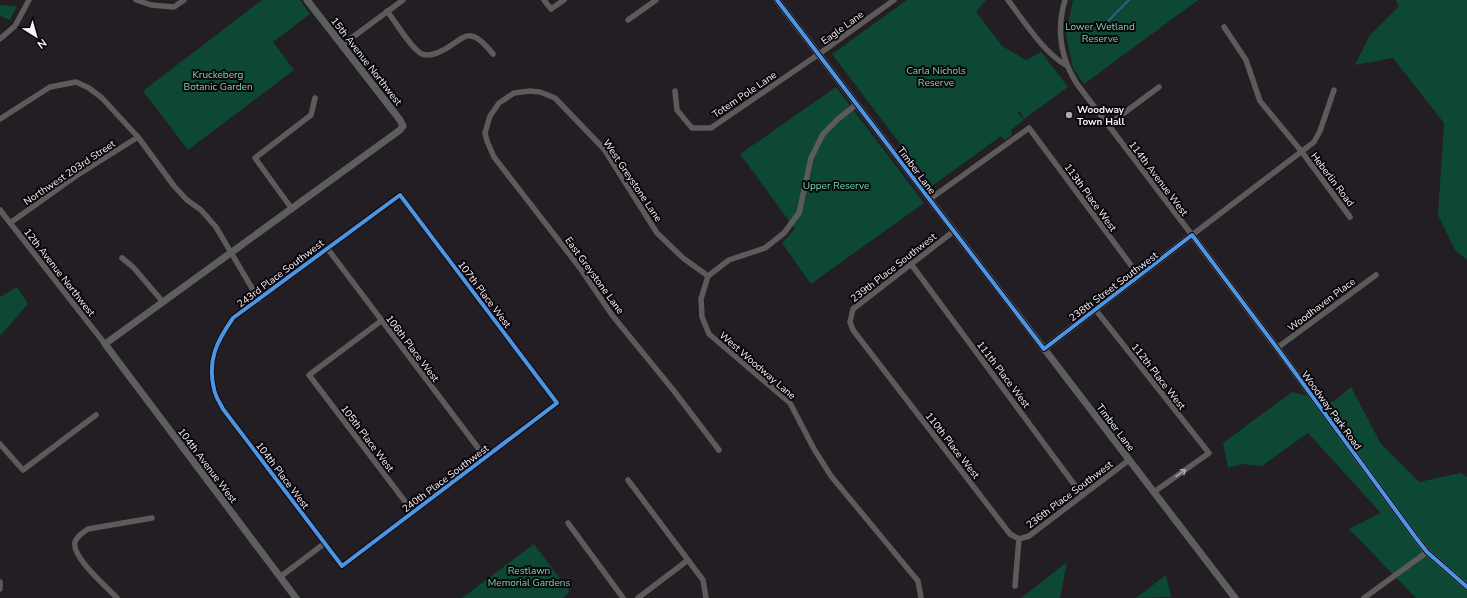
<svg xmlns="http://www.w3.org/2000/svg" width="1467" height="598" viewBox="0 0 1467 598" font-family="'Nunito Sans',sans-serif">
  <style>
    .green { fill: #0c4833 }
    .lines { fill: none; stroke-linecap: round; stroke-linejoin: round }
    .stream { stroke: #3d5986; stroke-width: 2 }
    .street { stroke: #5c5b5a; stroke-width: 5.5 }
    .secondary { stroke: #5e5e5e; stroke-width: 7 }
    .cycleway-casing { stroke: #0a070c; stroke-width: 6 }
    .cycleway { stroke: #4d94e3; stroke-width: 4 }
    .oneway { stroke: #aaa6aa }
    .poi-dot { fill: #aca8af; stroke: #0a070c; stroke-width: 1.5 }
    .labels { text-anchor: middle; stroke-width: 4; stroke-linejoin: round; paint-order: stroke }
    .park-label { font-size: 10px; fill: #72d8a9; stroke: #0a070c }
    .street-label { font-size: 10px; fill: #f7f2fa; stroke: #0a070c }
    .poi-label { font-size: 10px; font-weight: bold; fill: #f7f2fa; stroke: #0a070c; text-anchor: start }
  </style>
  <rect width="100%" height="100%" fill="#221e23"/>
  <g class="green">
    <polygon points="262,0 300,0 310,14 273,42 294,70 188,150 143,91"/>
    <polygon points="907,0 986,0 976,12 1002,46 1026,60 1041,52 1068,87 1024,119 1020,112 1018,113 1024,120 1011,130 1012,135 1005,140 1001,136 932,186 832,54"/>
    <polygon points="1073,0 1198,0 1084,84 1073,68 1066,34"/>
    <polygon points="1396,0 1467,0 1467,260 1455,250 1438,215 1444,123 1393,58 1355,65 1370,35 1399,6"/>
    <polygon points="0,5 17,6 10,20 0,16"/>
    <polygon points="836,87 924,203 811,284 782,243 795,229 740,154"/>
    <polygon points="17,287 28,304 0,336 0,297"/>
    <polygon points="1351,387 1381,444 1419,482 1461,473 1467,477 1467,598 1416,598 1349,529 1381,513 1308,433 1262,466 1241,464 1228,468 1223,443 1292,392 1333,402"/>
    <polygon points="534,544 570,592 562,598 462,598"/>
    <polygon points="1067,562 1060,598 1021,598"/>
    <polygon points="1166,575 1171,597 1136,598"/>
  </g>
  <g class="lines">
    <polyline class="stream" points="1107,22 1129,0"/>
    <g class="street">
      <polyline points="136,0 151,5 174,7 184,0"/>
      <polyline points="544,0 551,9 564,0"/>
      <path d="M1008,0C1023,20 1045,54 1066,65"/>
      <path d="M1065,0C1056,30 1060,57 1077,84L1192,235L1314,142L1320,131L1334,90"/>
      <path d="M387,11C395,21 412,50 422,54C426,56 430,55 434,54C463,45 465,18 493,54"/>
      <polyline points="628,20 656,0"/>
      <polyline points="1224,27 1246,60 1260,101 1302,152 1350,217"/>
      <polyline points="0,39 15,26 29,0"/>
      <polyline points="342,45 403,0"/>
      <polyline points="675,91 677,110 692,128 711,128 819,54 894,0"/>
      <polyline points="0,119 50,87 76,82 89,88 102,98 138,137 174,186 187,200 201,210 216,227 259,300"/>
      <polyline points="1108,125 1159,87"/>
      <path d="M400,195L557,403L342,566L223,409C220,403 215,396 214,389C207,360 217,341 233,318Z"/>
      <polyline points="930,199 1029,128 1139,276"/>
      <polyline points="292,209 255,158 311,115 315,98"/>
      <polyline points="0,210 105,344"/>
      <polyline points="10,223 76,176 138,137"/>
      <polyline points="954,231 853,309 850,322 853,330 1010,534 1019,539 1015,586"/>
      <polyline points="327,248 485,457"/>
      <polyline points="122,258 133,267 163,302"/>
      <polyline points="911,264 1082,495"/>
      <polyline points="708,276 683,258 657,233 604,149 555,98 540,92 530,91 514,93 499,103 490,116 485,133 487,141 494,157 580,268 612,315 674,391 719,450"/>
      <polyline points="708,276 701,299 702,317 709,334 790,403 814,449 831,476 918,581 921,598"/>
      <polyline points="708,276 729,260 765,248 784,233 799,213 811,158 823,134 838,119 857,104"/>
      <polyline points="1095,309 1209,453 1154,492"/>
      <polyline points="381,321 309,375 413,512"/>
      <polyline points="1277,348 1376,275"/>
      <polyline points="0,444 23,470 96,415"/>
      <polyline points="628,480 703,580 706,598"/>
      <polyline points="568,523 623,598"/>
      <polyline points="1019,539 1029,536 1129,460"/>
      <polyline points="280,577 325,543"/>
      <polyline points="0,582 0,589"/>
      <path d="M117,598C107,587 71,557 75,542C77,536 84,532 88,529L152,518"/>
      <polyline points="638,598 688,560"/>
      <polyline points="1364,598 1427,552"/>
    </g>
    <g class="secondary">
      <polyline points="777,0 1235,598"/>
      <polyline points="1044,349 1192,235 1277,348 1416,538 1427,552 1467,587"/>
      <polyline points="296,598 105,344 400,130 403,126 400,120 307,0"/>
    </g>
    <defs>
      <g id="cycleway">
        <polyline points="777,0 1044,349 1192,235 1277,348 1416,538 1427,552 1467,587"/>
        <path d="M400,195L557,403L342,566L223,409C220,403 215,396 214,389C207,360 217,341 233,318Z"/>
      </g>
    </defs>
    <use href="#cycleway" class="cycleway-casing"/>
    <use href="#cycleway" class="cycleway"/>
  </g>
  <defs><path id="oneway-shaft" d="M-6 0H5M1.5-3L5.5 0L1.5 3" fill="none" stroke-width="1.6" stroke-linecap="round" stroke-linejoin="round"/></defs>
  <use class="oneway" href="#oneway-shaft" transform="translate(1181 473) rotate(-35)"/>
  <circle class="poi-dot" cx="1069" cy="115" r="4"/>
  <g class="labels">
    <g class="park-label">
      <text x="1100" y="30">Lower Wetland<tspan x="1100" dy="12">Reserve</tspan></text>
      <text x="936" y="74">Carla Nichols<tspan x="936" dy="12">Reserve</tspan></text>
      <text x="218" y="78">Kruckeberg<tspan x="218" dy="12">Botanic Garden</tspan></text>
      <text x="836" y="189">Upper Reserve</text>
      <text x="529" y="574">Restlawn<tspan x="529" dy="12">Memorial Gardens</tspan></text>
    </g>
    <g class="street-label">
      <text transform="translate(842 27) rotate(-36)" y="4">Eagle Lane</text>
      <text transform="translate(367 61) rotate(52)" y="4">15th Avenue Northwest</text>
      <text transform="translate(744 94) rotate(-34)" y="4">Totem Pole Lane</text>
      <text transform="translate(917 170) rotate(53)" y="4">Timber Lane</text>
      <text transform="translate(69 172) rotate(-34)" y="4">Northwest 203rd Street</text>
      <text transform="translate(1159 178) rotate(53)" y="4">114th Avenue West</text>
      <text transform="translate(1333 179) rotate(53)" y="4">Heberlin Road</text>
      <text transform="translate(633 180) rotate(56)" y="4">West Greystone Lane</text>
      <text transform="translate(1091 197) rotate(54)" y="4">113th Place West</text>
      <text transform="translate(893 267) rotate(-38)" y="4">239th Place Southwest</text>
      <text transform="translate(60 272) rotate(52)" y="4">12th Avenue Northwest</text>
      <text transform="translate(280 273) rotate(-37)" y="4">243rd Place Southwest</text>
      <text transform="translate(595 275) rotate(54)" y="4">East Greystone Lane</text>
      <text transform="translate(1113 286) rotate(-37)" y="4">238th Street Southwest</text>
      <text transform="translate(485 294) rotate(53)" y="4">107th Place West</text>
      <text transform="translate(1321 304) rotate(-37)" y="4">Woodhaven Place</text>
      <text transform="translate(413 348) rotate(53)" y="4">106th Place West</text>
      <text transform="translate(758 365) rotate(41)" y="4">West Woodway Lane</text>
      <text transform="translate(1004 374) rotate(53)" y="4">111th Place West</text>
      <text transform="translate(1159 376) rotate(52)" y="4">112th Place West</text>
      <text transform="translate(1332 410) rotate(54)" y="4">Woodway Park Road</text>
      <text transform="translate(1116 427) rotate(53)" y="4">Timber Lane</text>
      <text transform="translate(368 438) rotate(53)" y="4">105th Place West</text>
      <text transform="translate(953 445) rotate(52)" y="4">110th Place West</text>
      <text transform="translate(208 465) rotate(53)" y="4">104th Avenue West</text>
      <text transform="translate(283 475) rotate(53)" y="4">104th Place West</text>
      <text transform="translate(445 478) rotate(-37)" y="4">240th Place Southwest</text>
      <text transform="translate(1069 494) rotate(-37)" y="4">236th Place Southwest</text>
    </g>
    <g class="poi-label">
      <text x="1077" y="113">Woodway<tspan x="1077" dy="12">Town Hall</tspan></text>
    </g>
  </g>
  <g transform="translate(36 36) rotate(143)" stroke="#0a070c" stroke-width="3" paint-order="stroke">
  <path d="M0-3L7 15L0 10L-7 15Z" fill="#f7f2fa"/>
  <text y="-6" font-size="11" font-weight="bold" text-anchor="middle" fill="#f7f2fa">N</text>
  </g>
</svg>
